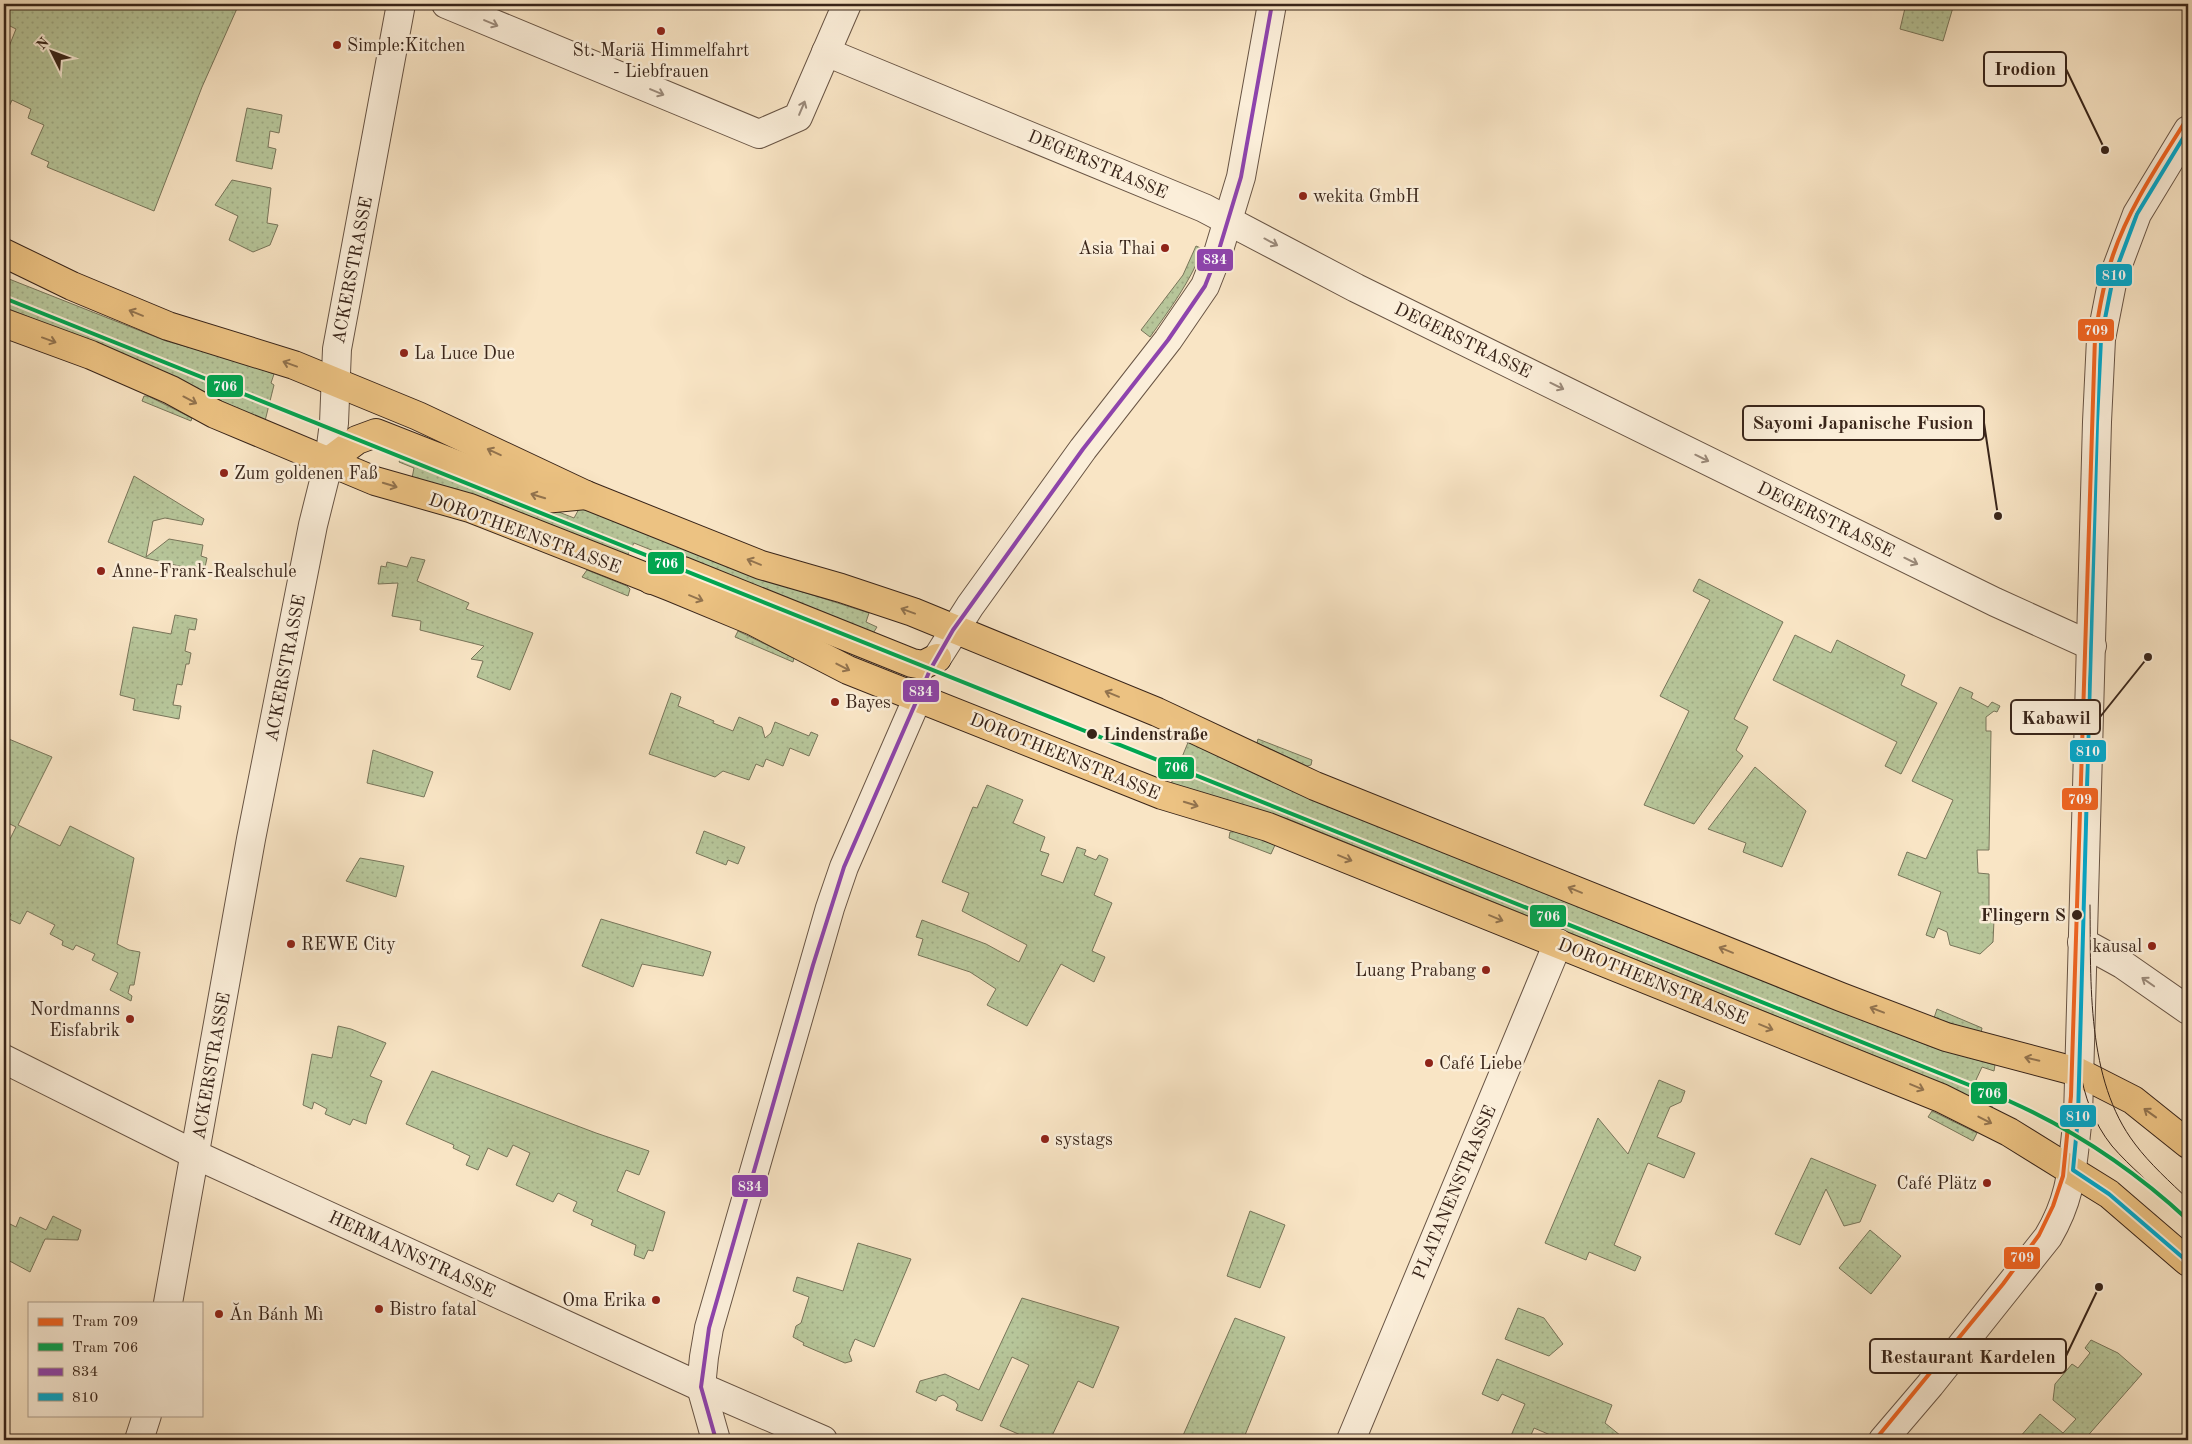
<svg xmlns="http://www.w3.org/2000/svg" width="2192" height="1444" viewBox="0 0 2192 1444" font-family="'Old Standard TT',serif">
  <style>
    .grass { fill: url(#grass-dots); stroke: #78755a }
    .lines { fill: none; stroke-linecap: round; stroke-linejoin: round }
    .minor-casing { stroke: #685444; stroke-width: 30 }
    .major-casing { stroke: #382419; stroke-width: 30 }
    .minor { stroke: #fbeed9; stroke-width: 28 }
    .major { stroke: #ecc282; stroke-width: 28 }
    .tram { stroke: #382419; stroke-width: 1 }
    .bus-1-casing { stroke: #fbeed9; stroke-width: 8 }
    .bus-2-casing { stroke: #fbeed9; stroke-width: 8 }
    .bus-1 { stroke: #8e44ad; stroke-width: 4 }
    .bus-2 { stroke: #00a9ce; stroke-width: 4 }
    .tram-1-casing { stroke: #fbeed9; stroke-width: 8 }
    .tram-2-casing { stroke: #fbeed9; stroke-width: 8 }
    .tram-1 { stroke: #f26522; stroke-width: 4 }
    .tram-2 { stroke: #00a651; stroke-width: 4 }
    .oneway { stroke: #9a8979 }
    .oneway2 { stroke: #92734e }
    .poi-dot { fill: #8f2418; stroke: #fbeed9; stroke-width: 2 }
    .stop-dot { fill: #382419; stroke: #fbeed9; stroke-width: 2 }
    .labels { text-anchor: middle; stroke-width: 5; stroke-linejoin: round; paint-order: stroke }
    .poi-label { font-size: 18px; fill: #382419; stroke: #fbeed9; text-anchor: start }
    .street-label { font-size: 18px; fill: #382419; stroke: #fbeed9 }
    .stop-label { font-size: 18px; font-weight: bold; fill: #382419; stroke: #fbeed9; text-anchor: start }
    .leader { fill: none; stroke: #382419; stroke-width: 2 }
    .callout-dot { fill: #382419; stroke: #fbeed9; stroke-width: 2 }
    .callout { fill: #fbeed9; stroke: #382419; stroke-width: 2 }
    .callout-label { font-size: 19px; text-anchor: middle; font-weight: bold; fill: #382419 }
    .line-badge { stroke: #fbeed9; stroke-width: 2 }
    .badge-label { font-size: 14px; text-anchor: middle; font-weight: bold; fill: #fff }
  </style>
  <defs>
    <pattern id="grass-dots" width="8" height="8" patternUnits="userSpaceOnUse" patternTransform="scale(1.25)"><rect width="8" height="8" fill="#b7c69a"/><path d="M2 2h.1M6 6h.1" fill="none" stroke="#9eaa84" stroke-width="1.8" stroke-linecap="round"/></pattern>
  </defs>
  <rect width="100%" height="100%" fill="#f9e5c5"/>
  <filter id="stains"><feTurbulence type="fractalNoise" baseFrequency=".004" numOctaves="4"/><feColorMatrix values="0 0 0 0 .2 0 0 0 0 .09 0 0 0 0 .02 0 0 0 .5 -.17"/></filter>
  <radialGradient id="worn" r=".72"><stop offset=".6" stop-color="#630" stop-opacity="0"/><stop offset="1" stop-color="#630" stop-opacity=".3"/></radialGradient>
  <g class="grass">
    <polygon points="7,4 239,4 202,87 154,211 47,167 49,162 31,154 44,125 28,118 31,109 12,100 4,118 4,59 16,29 4,23 11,6"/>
    <polygon points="1906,4 1954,4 1943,41 1900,29"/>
    <polygon points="247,108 282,115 279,133 270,131 268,147 276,149 272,169 236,161"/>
    <polygon points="232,180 271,188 267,223 278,225 270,245 253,252 229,240 238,216 215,205"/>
    <path d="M1196,246L1203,249C1190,282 1170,309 1150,337L1141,330L1183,275Z"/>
    <polygon points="4,277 166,341 237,360 274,374 271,383 274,385 265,421 215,398 172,375 4,307"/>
    <polygon points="144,396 148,396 192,418 191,421 142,401"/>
    <polygon points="403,452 406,452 574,518 580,507 750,575 869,613 866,622 877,627 870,638 634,543 627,556 524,514 456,489 412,478 414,468 399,462"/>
    <polygon points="134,476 204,519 202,525 165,518 153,521 146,557 169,539 203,545 201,556 207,558 204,572 146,558 108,542"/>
    <polygon points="411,557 425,560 417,581 469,603 466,609 533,633 510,690 477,677 483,661 471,659 484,646 420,630 421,621 392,616 398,583 378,584 381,566 386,567 387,562 407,567"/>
    <polygon points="587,570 627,586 630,589 628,596 582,577"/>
    <polygon points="1699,579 1783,622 1734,719 1748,727 1736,750 1743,756 1694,824 1644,805 1689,711 1660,696 1710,600 1693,591"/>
    <polygon points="175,615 197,619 195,630 189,629 185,651 191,653 189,664 186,664 182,685 177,684 173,705 181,706 179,719 133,710 135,699 120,695 133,627 171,634"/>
    <polygon points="738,631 794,658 793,662 735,637"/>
    <polygon points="1795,635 1831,653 1837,640 1905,675 1901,685 1937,703 1901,774 1885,766 1897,742 1773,680"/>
    <polygon points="1960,687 1973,693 1971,698 1988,707 1992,702 2000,706 1997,712 1994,711 1986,717 1986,731 1991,731 1989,850 1977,850 1978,873 1989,874 1989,908 1982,909 1983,920 1994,920 1993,942 1980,954 1950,945 1947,932 1938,928 1934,938 1926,935 1941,892 1898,875 1907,852 1926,859 1953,800 1912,781"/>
    <polygon points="671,693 681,697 678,706 714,721 713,723 733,731 739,717 762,727 765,738 771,733 775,722 809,736 811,732 818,735 809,756 790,748 783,766 766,759 763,767 756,764 749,780 723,771 715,777 649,754"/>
    <polygon points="4,737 52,757 18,825 60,846 70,826 134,858 117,944 129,950 140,952 134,985 130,985 128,993 132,996 131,1001 110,990 118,973 92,960 95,954 76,945 73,950 62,945 63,941 50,934 55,925 27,911 20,924 9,919 11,914 4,910 4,851 16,827 4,821"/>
    <polygon points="1258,739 1312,760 1311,765 1307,766 1257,743"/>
    <polygon points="1189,740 1291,790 1932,1047 1995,1065 1994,1071 1982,1067 1970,1093 1992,1103 1992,1109 1922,1075 1288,819 1171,784"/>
    <polygon points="373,750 433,772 424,797 367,783"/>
    <polygon points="1755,767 1806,811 1782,867 1743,852 1746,843 1708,829"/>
    <polygon points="987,785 1023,800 1013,823 1045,837 1040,851 1049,854 1041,875 1063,883 1077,847 1086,850 1084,855 1096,860 1099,855 1108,859 1094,895 1112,903 1092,951 1105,957 1094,982 1061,964 1027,1026 987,1005 996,989 970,972 918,955 923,939 916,937 922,920 986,944 1019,962 1027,945 962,911 969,893 942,882 973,807 977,808"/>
    <polygon points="704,831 745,847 738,864 728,860 726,865 696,853"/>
    <polygon points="1240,831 1275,845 1271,854 1229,838 1230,832"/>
    <polygon points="360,858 404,866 396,897 346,881"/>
    <polygon points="601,919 711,952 703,976 642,964 633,987 582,966"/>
    <polygon points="1937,1009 1982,1028 1981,1033 1934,1018"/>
    <polygon points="338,1026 351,1029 386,1043 370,1076 382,1081 368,1115 366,1124 353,1119 350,1125 325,1114 327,1109 314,1102 312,1109 303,1105 312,1054 332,1058"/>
    <polygon points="432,1071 596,1133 649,1151 639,1175 626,1170 617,1191 665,1212 653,1251 648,1250 644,1259 634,1255 636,1245 591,1225 593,1220 573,1211 577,1202 558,1193 553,1202 516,1185 530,1153 513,1145 507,1157 488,1148 478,1170 466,1165 470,1156 453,1148 454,1145 406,1124"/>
    <polygon points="1659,1080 1685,1091 1681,1102 1670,1107 1657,1137 1695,1153 1684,1178 1648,1163 1614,1245 1641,1257 1635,1271 1589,1252 1586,1260 1545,1243 1598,1118 1628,1154"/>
    <polygon points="1932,1111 1977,1133 1973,1141 1928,1117"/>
    <polygon points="1811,1158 1876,1185 1860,1222 1844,1226 1826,1189 1800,1245 1775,1234"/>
    <polygon points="1250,1211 1285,1225 1260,1288 1227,1276"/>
    <polygon points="53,1216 81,1230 78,1240 45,1239 30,1272 4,1258 4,1221 16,1227 20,1217 46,1230"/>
    <polygon points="1870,1230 1901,1256 1871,1294 1839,1268"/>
    <polygon points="858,1243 911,1259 874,1347 855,1339 849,1353 852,1361 845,1363 803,1345 804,1343 793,1337 796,1326 801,1323 809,1297 793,1291 797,1277 843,1291"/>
    <polygon points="1022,1298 1119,1327 1093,1388 1078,1381 1050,1440 1032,1440 1000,1426 1029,1365 1012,1357 982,1421 956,1410 958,1405 955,1401 943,1395 938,1397 936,1401 916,1392 920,1381 945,1374 979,1390"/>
    <polygon points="1518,1308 1544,1318 1563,1344 1549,1356 1505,1339"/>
    <polygon points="1235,1318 1285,1337 1243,1440 1181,1440"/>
    <polygon points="2091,1340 2118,1353 2142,1374 2084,1440 2022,1440 2019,1438 2040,1414 2063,1433 2076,1419 2053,1400 2055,1384 2072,1364 2078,1368 2090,1353 2085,1348"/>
    <polygon points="1497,1359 1612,1405 1605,1423 1626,1440 1562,1440 1534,1428 1529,1440 1509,1440 1525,1404 1502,1394 1498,1401 1482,1394"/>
  </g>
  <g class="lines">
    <defs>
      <g id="minor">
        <polyline points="446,4 759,134 798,117 847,4"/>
        <polyline points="826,52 1204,208 1356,288 1995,602 2092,646"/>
        <polyline points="937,658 970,606 1083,449 1168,340 1205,286 1218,253 1241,177 1272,4"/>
        <polyline points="2082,942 2122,964 2188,1010"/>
        <polyline points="4,1059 196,1155 701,1387 823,1440"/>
        <polyline points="168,1303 251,839 313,525 329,461 334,423 337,349 401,4"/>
        <polyline points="139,1440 147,1415"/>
        <polyline points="716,1440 701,1387 704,1357 709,1328 830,908 844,867 918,697"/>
        <polyline points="1351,1440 1558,943"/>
        <path d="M1883,1440L1930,1385L2048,1237C2073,1195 2072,1164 2078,1117L2097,422L2101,339L2113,278L2137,214L2188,130"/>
      </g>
      <g id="major">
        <polyline points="4,253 72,286 168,326 294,365 418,416 586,495 761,565 841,588 913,612 1157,712 1315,786 1841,997 1946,1037 2078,1072 2133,1100 2188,1144"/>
        <polyline points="4,323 91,355 171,390 215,414 375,481 470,508 671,587 753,621 848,670 1162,795 1268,827 1941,1098 2009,1132 2109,1194 2188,1262"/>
        <polyline points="329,461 357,440 376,433 544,499 586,495"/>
        <polyline points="651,580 683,571 912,663 923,665 937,658"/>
      </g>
    </defs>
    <use href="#minor" class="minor-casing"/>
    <use href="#major" class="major-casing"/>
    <use href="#minor" class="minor"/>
    <use href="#major" class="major"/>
    <g class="tram">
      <path d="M2090,905C2091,982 2086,1080 2135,1144C2150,1164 2170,1182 2188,1199"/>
      <path d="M2074,982C2075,1038 2075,1100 2112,1146C2130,1167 2153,1185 2172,1205"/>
    </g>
    <defs>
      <polyline id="bus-1" points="716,1440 701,1387 709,1328 813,965 844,867 930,670 953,630 1083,449 1168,340 1205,286 1218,253 1241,177 1272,4"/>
      <polyline id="bus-2" points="2188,130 2137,214 2113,278 2101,339 2097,422 2078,1117 2073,1170 2109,1194 2188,1262"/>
    </defs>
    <use href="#bus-1" class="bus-1-casing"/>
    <use href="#bus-2" class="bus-2-casing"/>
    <use href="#bus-1" class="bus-1"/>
    <use href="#bus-2" class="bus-2"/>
    <defs>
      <path id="tram-1" d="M1875,1440L2003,1284L2039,1235L2053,1206L2063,1176L2071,1096L2095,337C2099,309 2104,281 2113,255C2130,205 2161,161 2188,117"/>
      <path id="tram-2" d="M4,298L2009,1101C2076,1131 2134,1170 2188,1220"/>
    </defs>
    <use href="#tram-1" class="tram-1-casing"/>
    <use href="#tram-2" class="tram-2-casing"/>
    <use href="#tram-1" class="tram-1"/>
    <use href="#tram-2" class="tram-2"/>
  </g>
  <defs><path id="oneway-shaft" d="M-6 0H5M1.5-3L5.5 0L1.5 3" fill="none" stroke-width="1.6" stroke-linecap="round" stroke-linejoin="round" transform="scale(1.25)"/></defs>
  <g class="oneway">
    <use href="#oneway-shaft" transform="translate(491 23) rotate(23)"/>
    <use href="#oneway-shaft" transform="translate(657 92) rotate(23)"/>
    <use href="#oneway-shaft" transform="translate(802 108) rotate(-67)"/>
    <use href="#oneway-shaft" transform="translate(1271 242) rotate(28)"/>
    <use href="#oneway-shaft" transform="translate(1557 386) rotate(26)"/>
    <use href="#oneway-shaft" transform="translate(1702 458) rotate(26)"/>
    <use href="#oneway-shaft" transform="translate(1911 561) rotate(26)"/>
    <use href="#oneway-shaft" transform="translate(2148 982) rotate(-145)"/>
  </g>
  <g class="oneway2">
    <use href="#oneway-shaft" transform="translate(136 313) rotate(-158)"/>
    <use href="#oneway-shaft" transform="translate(49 340) rotate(20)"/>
    <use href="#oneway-shaft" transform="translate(290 364) rotate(-160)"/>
    <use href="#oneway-shaft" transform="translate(190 400) rotate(28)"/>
    <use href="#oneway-shaft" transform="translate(494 452) rotate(-155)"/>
    <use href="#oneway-shaft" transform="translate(390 485) rotate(17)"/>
    <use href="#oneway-shaft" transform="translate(538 496) rotate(-163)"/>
    <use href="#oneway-shaft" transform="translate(754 562) rotate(-158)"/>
    <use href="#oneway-shaft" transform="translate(696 598) rotate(22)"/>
    <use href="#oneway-shaft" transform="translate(908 611) rotate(-160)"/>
    <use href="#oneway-shaft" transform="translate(843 667) rotate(27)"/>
    <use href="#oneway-shaft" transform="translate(1112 694) rotate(-158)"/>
    <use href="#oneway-shaft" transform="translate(1191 804) rotate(17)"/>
    <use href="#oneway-shaft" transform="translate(1345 858) rotate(22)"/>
    <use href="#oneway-shaft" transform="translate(1575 890) rotate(-158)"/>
    <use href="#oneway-shaft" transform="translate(1496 918) rotate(22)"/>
    <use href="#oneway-shaft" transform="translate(1726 950) rotate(-158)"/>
    <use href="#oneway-shaft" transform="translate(1877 1010) rotate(-159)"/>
    <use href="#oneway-shaft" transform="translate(1766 1027) rotate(22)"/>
    <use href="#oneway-shaft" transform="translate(2032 1059) rotate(-167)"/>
    <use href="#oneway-shaft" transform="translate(1917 1087) rotate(23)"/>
    <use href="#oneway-shaft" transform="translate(2150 1113) rotate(-144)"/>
    <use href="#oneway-shaft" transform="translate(1985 1120) rotate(27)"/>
  </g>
  <g class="poi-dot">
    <circle cx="661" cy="31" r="5"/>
    <circle cx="337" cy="45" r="5"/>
    <circle cx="1303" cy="196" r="5"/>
    <circle cx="1165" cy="248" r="5"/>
    <circle cx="404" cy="353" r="5"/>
    <circle cx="224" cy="473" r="5"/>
    <circle cx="101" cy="571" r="5"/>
    <circle cx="835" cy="702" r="5"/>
    <circle cx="291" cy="944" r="5"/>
    <circle cx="2152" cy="946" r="5"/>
    <circle cx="1486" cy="970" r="5"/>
    <circle cx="130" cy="1019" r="5"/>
    <circle cx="1429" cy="1063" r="5"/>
    <circle cx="1045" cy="1139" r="5"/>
    <circle cx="1987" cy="1183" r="5"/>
    <circle cx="656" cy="1300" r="5"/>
    <circle cx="379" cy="1309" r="5"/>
    <circle cx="219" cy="1314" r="5"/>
  </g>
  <g class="stop-dot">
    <circle cx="1092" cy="734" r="6"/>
    <circle cx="2077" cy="915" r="6"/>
  </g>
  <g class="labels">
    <g class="poi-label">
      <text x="347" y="51">Simple:Kitchen</text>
      <text x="661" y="56" text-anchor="middle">St. Mariä Himmelfahrt<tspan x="661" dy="21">- Liebfrauen</tspan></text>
      <text x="1313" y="202">wekita GmbH</text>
      <text x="1155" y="254" text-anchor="end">Asia Thai</text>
      <text x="414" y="359">La Luce Due</text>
      <text x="234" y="479">Zum goldenen Faß</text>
      <text x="111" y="577">Anne-Frank-Realschule</text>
      <text x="845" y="708">Bayes</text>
      <text x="301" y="950">REWE City</text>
      <text x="2142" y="952" text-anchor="end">kausal</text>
      <text x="1476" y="976" text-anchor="end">Luang Prabang</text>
      <text x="120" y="1015" text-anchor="end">Nordmanns<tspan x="120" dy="21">Eisfabrik</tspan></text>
      <text x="1439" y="1069">Café Liebe</text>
      <text x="1055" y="1145">systags</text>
      <text x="1977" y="1189" text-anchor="end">Café Plätz</text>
      <text x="646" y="1306" text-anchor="end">Oma Erika</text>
      <text x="389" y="1315">Bistro fatal</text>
      <text x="229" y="1320">Ăn Bánh Mì</text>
    </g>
    <g class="street-label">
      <text transform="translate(1098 164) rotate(23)" y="6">DEGERSTRASSE</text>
      <text transform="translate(352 270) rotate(-79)" y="6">ACKERSTRASSE</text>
      <text transform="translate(1463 340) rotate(26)" y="6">DEGERSTRASSE</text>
      <text transform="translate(1826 519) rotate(26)" y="6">DEGERSTRASSE</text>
      <text transform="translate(525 533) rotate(20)" y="6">DOROTHEENSTRASSE</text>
      <text transform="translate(285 668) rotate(-79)" y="6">ACKERSTRASSE</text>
      <text transform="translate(1065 756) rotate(22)" y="6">DOROTHEENSTRASSE</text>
      <text transform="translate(1653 981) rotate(22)" y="6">DOROTHEENSTRASSE</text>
      <text transform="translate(211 1066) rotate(-80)" y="6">ACKERSTRASSE</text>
      <text transform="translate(1454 1192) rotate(-67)" y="6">PLATANENSTRASSE</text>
      <text transform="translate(412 1254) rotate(25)" y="6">HERMANNSTRASSE</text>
    </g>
    <g class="stop-label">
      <text x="1103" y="740">Lindenstraße</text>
      <text x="2066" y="921" text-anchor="end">Flingern S</text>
    </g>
  </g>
  <path class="leader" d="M2105 150L2066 69M1998 516L1984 423M2148 657L2100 717M2099 1287L2066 1356"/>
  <g class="callout-dot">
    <circle cx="2105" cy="150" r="5"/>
    <circle cx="1998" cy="516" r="5"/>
    <circle cx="2148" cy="657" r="5"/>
    <circle cx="2099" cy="1287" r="5"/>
  </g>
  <g class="callout">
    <rect x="1984" y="52" width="82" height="34" rx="5"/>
    <rect x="1743" y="406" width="241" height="34" rx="5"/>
    <rect x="2011" y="700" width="89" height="34" rx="5"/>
    <rect x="1870" y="1339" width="196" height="34" rx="5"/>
  </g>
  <g class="callout-label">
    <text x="2025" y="75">Irodion</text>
    <text x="1863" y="429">Sayomi Japanische Fusion</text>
    <text x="2056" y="724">Kabawil</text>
    <text x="1968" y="1363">Restaurant Kardelen</text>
  </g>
  <g class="line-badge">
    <rect x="1196" y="248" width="38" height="24" rx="5" fill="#8e44ad"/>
    <rect x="2095" y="263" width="38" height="24" rx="5" fill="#00a9ce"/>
    <rect x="2077" y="318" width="38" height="24" rx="5" fill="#f26522"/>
    <rect x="206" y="374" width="38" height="24" rx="5" fill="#00a651"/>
    <rect x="647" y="551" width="38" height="24" rx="5" fill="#00a651"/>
    <rect x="902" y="679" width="38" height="24" rx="5" fill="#8e44ad"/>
    <rect x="2069" y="739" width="38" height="24" rx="5" fill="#00a9ce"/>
    <rect x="1157" y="756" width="38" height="24" rx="5" fill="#00a651"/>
    <rect x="2061" y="787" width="38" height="24" rx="5" fill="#f26522"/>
    <rect x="1529" y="904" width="38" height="24" rx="5" fill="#00a651"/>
    <rect x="1970" y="1081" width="38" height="24" rx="5" fill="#00a651"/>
    <rect x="2059" y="1104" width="38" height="24" rx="5" fill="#00a9ce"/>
    <rect x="731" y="1174" width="38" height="24" rx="5" fill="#8e44ad"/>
    <rect x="2003" y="1246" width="38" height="24" rx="5" fill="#f26522"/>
  </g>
  <g class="badge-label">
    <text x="1215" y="264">834</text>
    <text x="2114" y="280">810</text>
    <text x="2096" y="335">709</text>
    <text x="225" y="391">706</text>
    <text x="666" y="568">706</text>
    <text x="921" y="696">834</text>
    <text x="2088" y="756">810</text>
    <text x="1176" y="772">706</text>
    <text x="2080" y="804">709</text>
    <text x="1548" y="921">706</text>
    <text x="1989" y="1098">706</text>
    <text x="2078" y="1121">810</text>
    <text x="750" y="1191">834</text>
    <text x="2022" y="1262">709</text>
  </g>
  <rect width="2192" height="1444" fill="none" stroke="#f9e5c5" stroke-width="20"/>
  <rect x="5" y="5" width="2182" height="1434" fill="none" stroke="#382419" stroke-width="2.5"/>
  <rect x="10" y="10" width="2172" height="1424" fill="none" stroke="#382419"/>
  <rect x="28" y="1302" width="175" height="115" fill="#fbeed9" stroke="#ad9d8c"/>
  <rect x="38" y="1318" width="25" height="8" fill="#f26522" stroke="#ad9d8c"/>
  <text x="72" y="1326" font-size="15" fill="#382419">Tram 709</text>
  <rect x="38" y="1343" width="25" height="8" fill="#00a651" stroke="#ad9d8c"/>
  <text x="72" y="1352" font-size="15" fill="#382419">Tram 706</text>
  <rect x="38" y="1368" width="25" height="8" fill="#8e44ad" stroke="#ad9d8c"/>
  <text x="72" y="1376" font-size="15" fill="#382419">834</text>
  <rect x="38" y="1393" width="25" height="8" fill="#00a9ce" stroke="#ad9d8c"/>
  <text x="72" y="1402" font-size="15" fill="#382419">810</text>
  <g transform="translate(52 52) rotate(312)" stroke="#fbeed9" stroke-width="4" paint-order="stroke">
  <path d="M0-4L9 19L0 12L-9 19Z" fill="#382419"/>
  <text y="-8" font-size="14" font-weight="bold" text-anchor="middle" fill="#382419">N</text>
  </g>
  <rect width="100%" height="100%" filter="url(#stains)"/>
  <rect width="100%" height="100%" fill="url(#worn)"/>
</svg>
